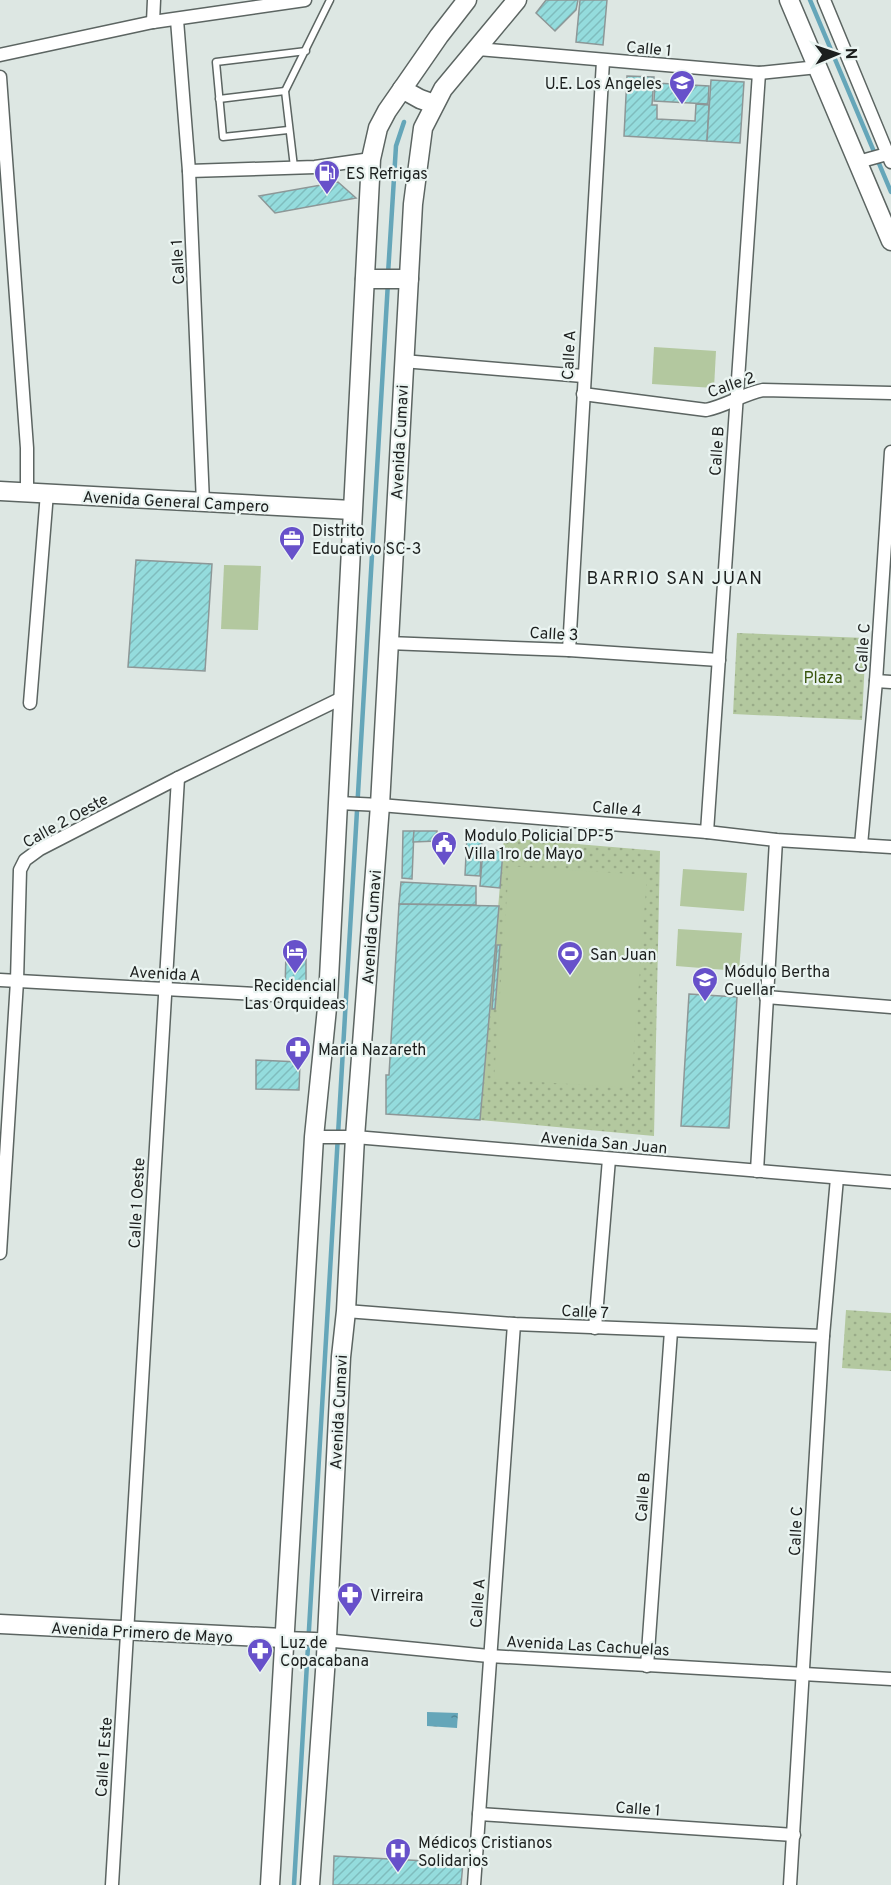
<svg xmlns="http://www.w3.org/2000/svg" width="891" height="1885" viewBox="0 0 891 1885" font-family="Overpass,sans-serif">
  <style>
    .grass { fill: url(#grass-dots) }
    .garden { fill: #b3c89f }
    .water { fill: url(#water-ripples) }
    .lines { fill: none; stroke-linecap: round; stroke-linejoin: round }
    .stream { stroke: #65a6b9; stroke-width: 4.5 }
    .building { fill: url(#building-hatch); stroke: #8d9797; stroke-width: 1.5 }
    .lane-casing { stroke: #5c6562; stroke-width: 9 }
    .street-casing { stroke: #5c6562; stroke-width: 15 }
    .secondary-casing { stroke: #5c6562; stroke-width: 21 }
    .lane { stroke: #fff; stroke-width: 6 }
    .street { stroke: #fff; stroke-width: 12 }
    .secondary { stroke: #fff; stroke-width: 18 }
    .labels { text-anchor: middle; stroke-width: 4.5; stroke-linejoin: round; paint-order: stroke }
    .street-label { font-size: 16px; fill: #1c1f1e; stroke: #eaf4f1 }
    .poi-label { font-size: 16px; fill: #1c1f1e; stroke: #eaf4f1; text-anchor: start }
    .park-label { font-size: 16px; fill: #39550d; stroke: #eaf4f1 }
    .neighbourhood-label { font-size: 18px; letter-spacing: 1.5px; fill: #1c1f1e; stroke: #eaf4f1 }
  </style>
  <defs>
    <pattern id="grass-dots" width="8" height="8" patternUnits="userSpaceOnUse" patternTransform="scale(1.5)"><rect width="8" height="8" fill="#b3c89f"/><path d="M2 2h.1M6 6h.1" fill="none" stroke="#99ab88" stroke-width="1.8" stroke-linecap="round"/></pattern>
    <pattern id="water-ripples" width="26" height="14" patternUnits="userSpaceOnUse" patternTransform="scale(1.5)"><rect width="26" height="14" fill="#65a6b9"/><path d="M2 4q2-2 4 0t4 0M15 11q2-2 4 0t4 0" fill="none" stroke="#528796"/></pattern>
    <pattern id="building-hatch" width="6" height="6" patternUnits="userSpaceOnUse" patternTransform="scale(1.5)"><rect width="6" height="6" fill="#94dcdd"/><path d="M-1 1l2-2M0 6l6-6M5 7l2-2" fill="none" stroke="#7fbcbd"/></pattern>
  </defs>
  <rect width="100%" height="100%" fill="#dde7e3"/>
  <g class="grass">
    <polygon points="737,633 866,638 862,720 733,714"/>
    <polygon points="504,838 660,851 654,1136 480,1120"/>
    <polygon points="846,1310 891,1313 891,1371 842,1368"/>
  </g>
  <g class="garden">
    <polygon points="654,347 716,351 714,388 652,384"/>
    <polygon points="224,565 261,566 258,630 221,629"/>
    <polygon points="509,866 647,875 631,1088 494,1079"/>
    <polygon points="683,869 747,873 744,911 680,906"/>
    <polygon points="678,929 742,933 739,971 676,966"/>
  </g>
  <polygon class="water" points="427,1712 458,1713 457,1728 427,1726"/>
  <g class="lines">
    <g class="stream">
      <polyline points="810,0 891,192"/>
      <polyline points="388,274 396,146 404,122"/>
      <polyline points="294,1885 388,282"/>
    </g>
  </g>
  <g class="building">
    <polygon points="546,0 578,0 576,10 555,31 536,13"/>
    <polygon points="580,0 607,0 603,45 576,42"/>
    <polygon points="627,76 654,77 652,105 657,105 657,119 695,121 696,104 709,105 707,141 624,136"/>
    <polygon points="711,80 744,82 740,143 707,141"/>
    <polygon points="655,83 709,86 708,104 654,101"/>
    <polygon points="338,182 356,198 275,213 259,196"/>
    <polygon points="136,560 212,564 205,671 128,667"/>
    <polygon points="403,831 414,831 412,879 402,878"/>
    <polygon points="414,831 437,831 437,841 413,842"/>
    <polygon points="467,836 482,837 480,876 465,875"/>
    <polygon points="483,849 503,851 500,888 480,886"/>
    <polygon points="401,882 476,886 476,905 399,904"/>
    <polygon points="399,904 499,906 480,1120 386,1114 386,1075 389,1075"/>
    <polygon points="497,945 500,945 495,1009 492,1009"/>
    <polygon points="286,952 306,953 306,981 296,989 285,989"/>
    <polygon points="689,994 737,997 729,1128 681,1126"/>
    <polygon points="256,1060 300,1062 299,1090 256,1089"/>
    <polygon points="334,1856 463,1863 461,1885 333,1885"/>
  </g>
  <g class="lines">
    <defs>
      <g id="lane">
        <polyline points="219,99 285,91"/>
        <polyline points="288,130 223,137 216,62 306,51"/>
        <polyline points="294,167 285,91 330,0"/>
      </g>
      <g id="street">
        <polyline points="824,0 891,162"/>
        <polyline points="177,20 189,171 203,503"/>
        <polyline points="153,22 154,0"/>
        <polyline points="478,49 759,73 818,67"/>
        <polyline points="0,55 153,22 305,0"/>
        <polyline points="0,77 27,448 27,492"/>
        <polyline points="858,162 887,154"/>
        <polyline points="189,171 315,167 371,159"/>
        <polyline points="403,361 583,376"/>
        <path d="M583,394L706,410C726,406 743,394 763,390L891,393"/>
        <polyline points="388,643 569,650 719,660"/>
        <polyline points="569,650 603,61"/>
        <polyline points="876,681 891,682"/>
        <polyline points="30,703 47,493"/>
        <polyline points="339,803 380,805 707,832 776,840 891,847"/>
        <polyline points="707,832 759,73"/>
        <polyline points="861,845 876,681 891,452"/>
        <polyline points="0,980 328,998"/>
        <polyline points="766,997 891,1007"/>
        <polyline points="314,1137 355,1137 891,1182"/>
        <polyline points="757,1171 776,840"/>
        <polyline points="0,1253 17,981 20,870 25,860 40,849 178,778 344,697"/>
        <polyline points="346,1311 514,1324 823,1336"/>
        <polyline points="595,1328 609,1159"/>
        <polyline points="283,1638 314,1639 489,1656 891,1679"/>
        <polyline points="647,1666 671,1331"/>
        <polyline points="479,1814 794,1835"/>
        <polyline points="112,1885 178,778"/>
        <polyline points="474,1885 514,1324"/>
        <polyline points="790,1885 823,1336 837,1178"/>
      </g>
      <g id="secondary">
        <polyline points="789,0 891,241"/>
        <polyline points="402,89 420,99 434,104"/>
        <polyline points="365,279 409,279"/>
        <polyline points="0,491 352,510"/>
        <polyline points="0,1624 283,1638"/>
        <polyline points="270,1885 314,1137 328,998 371,159 378,128 387,111 439,36 467,0"/>
        <polyline points="310,1885 326,1657 341,1357 346,1311 355,1137 380,805 413,204 423,128 443,89 517,0"/>
      </g>
    </defs>
    <use href="#lane" class="lane-casing"/>
    <use href="#street" class="street-casing"/>
    <use href="#secondary" class="secondary-casing"/>
    <use href="#lane" class="lane"/>
    <use href="#street" class="street"/>
    <use href="#secondary" class="secondary"/>
  </g>
  <defs>
    <symbol id="school-pin" viewBox="-11 -11 22 30"><path d="M0 17L-7.5 6A9.5 9.5 0 1 1 7.5 6Z" fill="#6751ca" stroke="#eaf4f1"/><path d="M0-5L7-2L0 1L-7-2ZM-4 1L0 2.5L4 1V4Q0 6-4 4Z" fill="#fff"/></symbol>
    <symbol id="fuel-pin" viewBox="-11 -11 22 30"><path d="M0 17L-7.5 6A9.5 9.5 0 1 1 7.5 6Z" fill="#6751ca" stroke="#eaf4f1"/><path d="M-5.5-6h7V0h2V4h1.3V-2.5L3-4.5l.8-.8L6-3V5H2.5V1h-1V6h-7ZM-4.2-4.7v3.2H.2V-4.7Z" fill="#fff"/></symbol>
    <symbol id="office-pin" viewBox="-11 -11 22 30"><path d="M0 17L-7.5 6A9.5 9.5 0 1 1 7.5 6Z" fill="#6751ca" stroke="#eaf4f1"/><path d="M-6-3h4V-5.5h4V-3h4V5H-6ZM-1-4.5V-3h2v-1.5ZM-6 0V1H6V0Z" fill="#fff"/></symbol>
    <symbol id="civic-pin" viewBox="-11 -11 22 30"><path d="M0 17L-7.5 6A9.5 9.5 0 1 1 7.5 6Z" fill="#6751ca" stroke="#eaf4f1"/><path d="M-.6-6.5H3V-4.5H.6V-3L4-1V1h2V6H-6V1h2V-1L-.6-3ZM-1.2 2.5V6h2.4V2.5Z" fill="#fff"/></symbol>
    <symbol id="hotel-pin" viewBox="-11 -11 22 30"><path d="M0 17L-7.5 6A9.5 9.5 0 1 1 7.5 6Z" fill="#6751ca" stroke="#eaf4f1"/><path d="M-6-4.5h1.5V1H6V5H4.5V3h-9V5H-6ZM-4 0a1.8 1.8 0 1 1 3.6 0ZM.5 0V-2.5h3Q6-2.5 6 0Z" fill="#fff"/></symbol>
    <symbol id="stadium-pin" viewBox="-11 -11 22 30"><path d="M0 17L-7.5 6A9.5 9.5 0 1 1 7.5 6Z" fill="#6751ca" stroke="#eaf4f1"/><path d="M0-5a6.5 5 0 1 0 0 10a6.5 5 0 1 0 0-10ZM-3.5-1.8h7v3.6h-7Z" fill="#fff"/></symbol>
    <symbol id="pharmacy-pin" viewBox="-11 -11 22 30"><path d="M0 17L-7.5 6A9.5 9.5 0 1 1 7.5 6Z" fill="#6751ca" stroke="#eaf4f1"/><path d="M-2-6h4v4h4v4h-4v4h-4v-4h-4v-4h4Z" fill="#fff"/></symbol>
    <symbol id="hospital-pin" viewBox="-11 -11 22 30"><path d="M0 17L-7.5 6A9.5 9.5 0 1 1 7.5 6Z" fill="#6751ca" stroke="#eaf4f1"/><path d="M-5-5h3v3.5h4V-5h3V5h-3V1.5h-4V5h-3Z" fill="#fff"/></symbol>
  </defs>
  <g fill-rule="evenodd">
    <use href="#school-pin" x="667" y="68" width="30" height="40"/>
    <use href="#fuel-pin" x="312" y="158" width="30" height="40"/>
    <use href="#office-pin" x="277" y="524" width="30" height="40"/>
    <use href="#civic-pin" x="429" y="829" width="30" height="40"/>
    <use href="#hotel-pin" x="280" y="937" width="30" height="40"/>
    <use href="#stadium-pin" x="555" y="939" width="30" height="40"/>
    <use href="#school-pin" x="690" y="965" width="30" height="40"/>
    <use href="#pharmacy-pin" x="283" y="1034" width="30" height="40"/>
    <use href="#pharmacy-pin" x="335" y="1580" width="30" height="40"/>
    <use href="#pharmacy-pin" x="245" y="1636" width="30" height="40"/>
    <use href="#hospital-pin" x="383" y="1836" width="30" height="40"/>
  </g>
  <g class="labels">
    <g class="street-label">
      <text transform="translate(649 48) rotate(5)" y="6">Calle 1</text>
      <text transform="translate(177 262) rotate(-93)" y="6">Calle 1</text>
      <text transform="translate(568 355) rotate(-87)" y="6">Calle A</text>
      <text transform="translate(731 384) rotate(-19)" y="6">Calle 2</text>
      <text transform="translate(399 442) rotate(-87)" y="6">Avenida Cumavi</text>
      <text transform="translate(716 451) rotate(-86)" y="6">Calle B</text>
      <text transform="translate(176 501) rotate(3)" y="6">Avenida General Campero</text>
      <text transform="translate(554 633) rotate(3)" y="6">Calle 3</text>
      <text transform="translate(862 648) rotate(-86)" y="6">Calle C</text>
      <text transform="translate(617 808) rotate(5)" y="6">Calle 4</text>
      <text transform="translate(65 820) rotate(-29)" y="6">Calle 2 Oeste</text>
      <text transform="translate(371 927) rotate(-86)" y="6">Avenida Cumavi</text>
      <text transform="translate(165 973) rotate(3)" y="6">Avenida A</text>
      <text transform="translate(604 1142) rotate(5)" y="6">Avenida San Juan</text>
      <text transform="translate(136 1203) rotate(-87)" y="6">Calle 1 Oeste</text>
      <text transform="translate(585 1311) rotate(3)" y="6">Calle 7</text>
      <text transform="translate(338 1412) rotate(-87)" y="6">Avenida Cumavi</text>
      <text transform="translate(642 1497) rotate(-86)" y="6">Calle B</text>
      <text transform="translate(795 1531) rotate(-87)" y="6">Calle C</text>
      <text transform="translate(477 1603) rotate(-86)" y="6">Calle A</text>
      <text transform="translate(142 1632) rotate(3)" y="6">Avenida Primero de Mayo</text>
      <text transform="translate(588 1645) rotate(3)" y="6">Avenida Las Cachuelas</text>
      <text transform="translate(103 1757) rotate(-86)" y="6">Calle 1 Este</text>
      <text transform="translate(638 1808) rotate(4)" y="6">Calle 1</text>
    </g>
    <g class="poi-label">
      <text x="662" y="89" text-anchor="end">U.E. Los Angeles</text>
      <text x="346" y="179">ES Refrigas</text>
      <text x="312" y="536">Distrito<tspan x="312" dy="18">Educativo SC-3</tspan></text>
      <text x="464" y="841">Modulo Policial DP-5<tspan x="464" dy="18">Villa 1ro de Mayo</tspan></text>
      <text x="590" y="960">San Juan</text>
      <text x="724" y="977">Módulo Bertha<tspan x="724" dy="18">Cuellar</tspan></text>
      <text x="295" y="991" text-anchor="middle">Recidencial<tspan x="295" dy="18">Las Orquideas</tspan></text>
      <text x="318" y="1055">Maria Nazareth</text>
      <text x="370" y="1601">Virreira</text>
      <text x="280" y="1648">Luz de<tspan x="280" dy="18">Copacabana</tspan></text>
      <text x="418" y="1848">Médicos Cristianos<tspan x="418" dy="18">Solidarios</tspan></text>
    </g>
    <g class="park-label">
      <text x="823" y="683">Plaza</text>
    </g>
    <g class="neighbourhood-label">
      <text x="675" y="584">BARRIO SAN JUAN</text>
    </g>
  </g>
  <g transform="translate(837 54) rotate(88)" stroke="#eaf4f1" stroke-width="4.5" paint-order="stroke">
  <path d="M0-4.5L10 22L0 15L-10 22Z" fill="#1c1f1e"/>
  <text y="-9" font-size="16" font-weight="bold" text-anchor="middle" fill="#1c1f1e">N</text>
  </g>
</svg>
